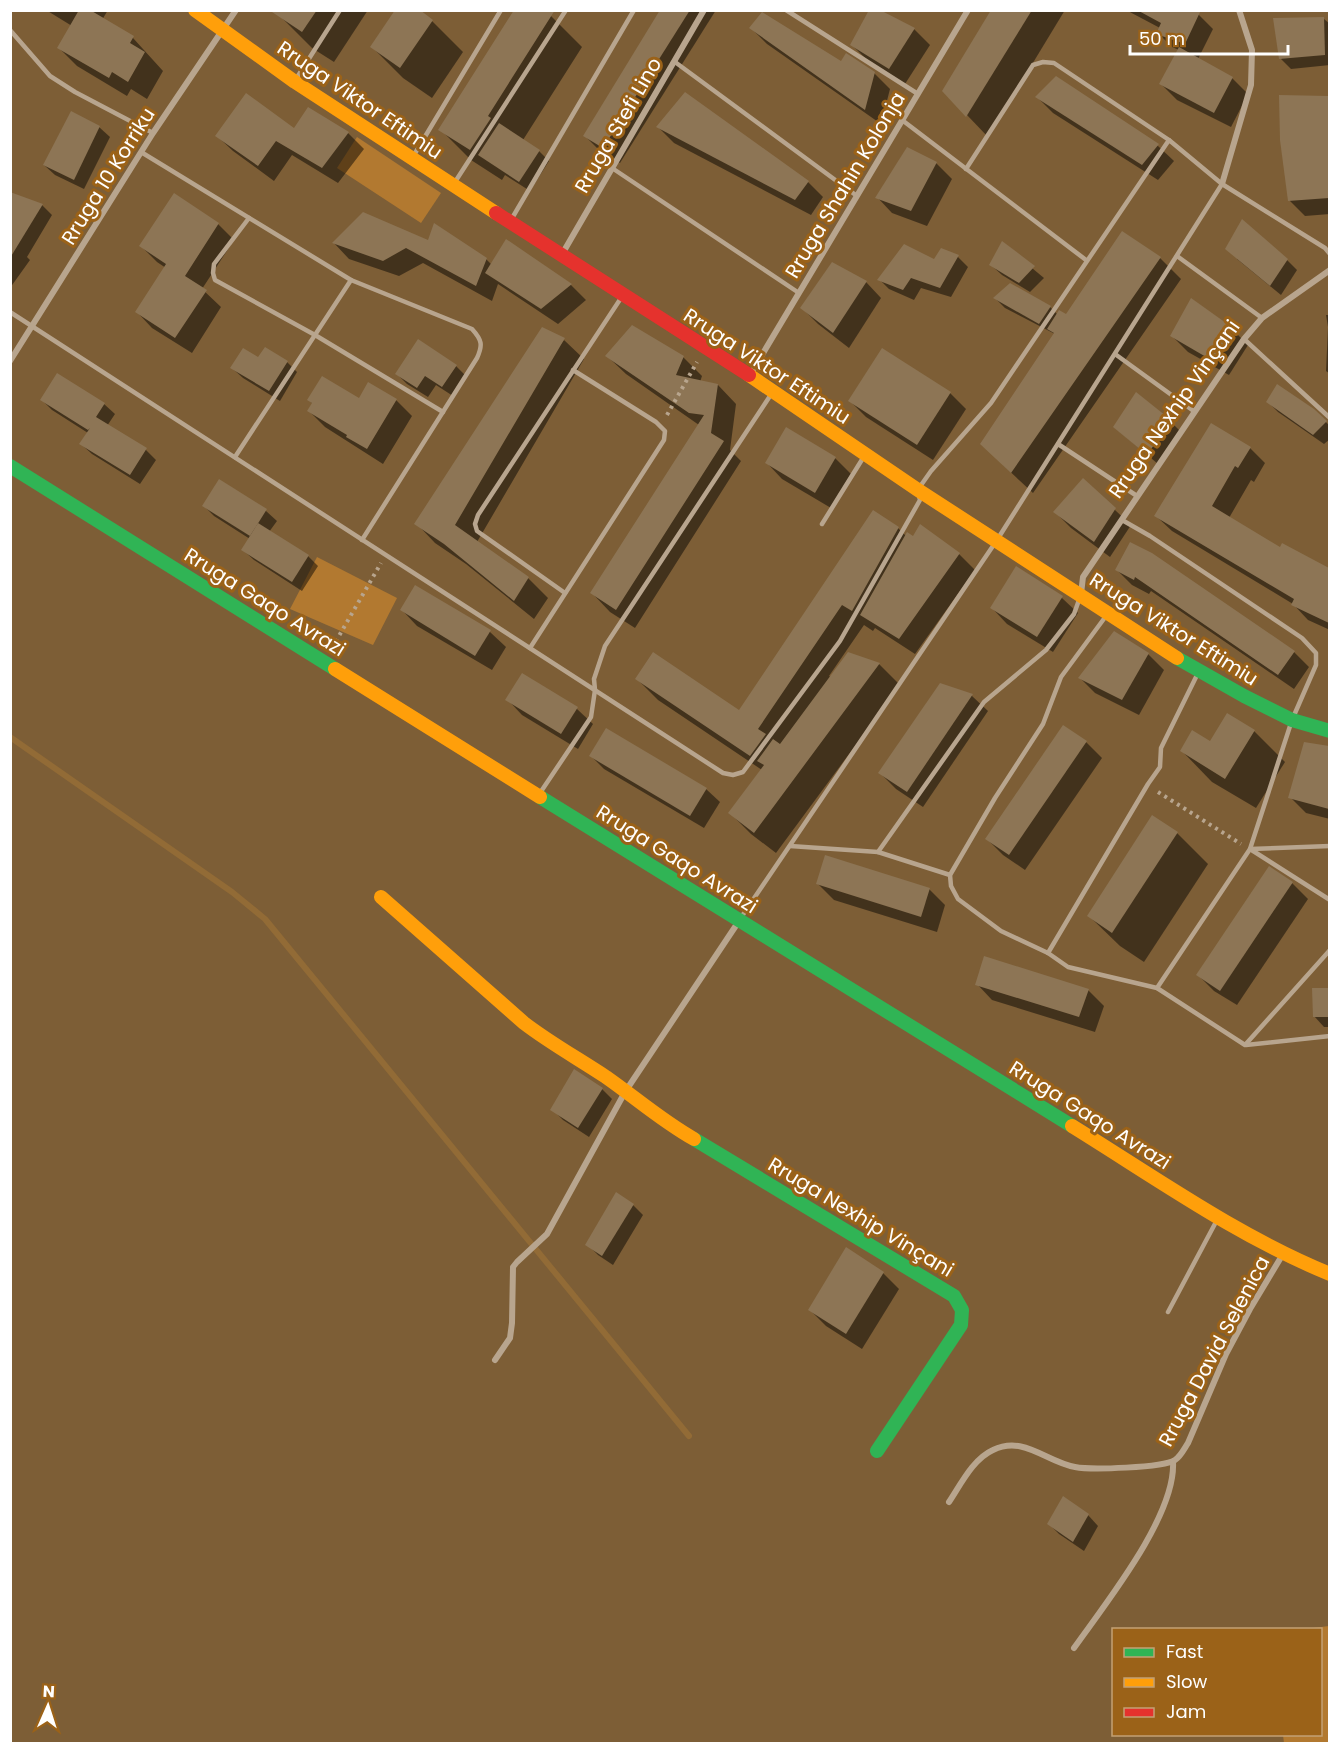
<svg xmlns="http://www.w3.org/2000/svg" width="1340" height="1754" viewBox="0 0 1340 1754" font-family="Poppins,sans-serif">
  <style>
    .green { fill: #b27930 }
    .shadow { fill: #0007 }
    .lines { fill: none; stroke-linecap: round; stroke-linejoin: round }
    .stream { stroke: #926b36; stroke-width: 6 }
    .building { fill: #8d7555 }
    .path { stroke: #b8a58e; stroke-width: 4; stroke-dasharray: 3 4.5; stroke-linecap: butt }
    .lane { stroke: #b8a58e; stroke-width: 4.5 }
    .street { stroke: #b8a58e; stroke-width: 6 }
    .fast { stroke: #30b455; stroke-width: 14 }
    .slow { stroke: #ff9f0a; stroke-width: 14 }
    .jam { stroke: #e5322d; stroke-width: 14 }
    .labels { text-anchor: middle; stroke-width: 6; stroke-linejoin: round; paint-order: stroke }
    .street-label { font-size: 20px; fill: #fff; stroke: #9b6218 }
  </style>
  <rect width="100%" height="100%" fill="#7d5e36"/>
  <g class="green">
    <polygon points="357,137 441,193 421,223 337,168"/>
    <polygon points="317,557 397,598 373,645 290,609"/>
    <polygon points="1329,1626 1329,1743 1284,1743 1283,1735 1320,1734 1320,1630 1305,1629"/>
  </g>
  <g class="shadow">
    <polygon points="46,10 108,10 102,20 133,38 163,71 147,99 131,89 127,96 77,66 59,48 72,26"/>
    <polygon points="286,10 368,10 334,62 312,48 281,17"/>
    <polygon points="542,10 551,16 582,47 523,140 539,151 549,161 530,191 505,175 502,180 471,160 440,129"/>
    <polygon points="662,10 716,10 620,163 601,152 585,136"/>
    <polygon points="992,10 1065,10 988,137 944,91"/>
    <polygon points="1126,10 1191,10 1199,15 1213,29 1198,59 1232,78 1248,94 1231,127 1177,100 1161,84 1179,50 1172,47 1158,33 1160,28"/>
    <polygon points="1324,19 1330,24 1330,65 1291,69 1281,59"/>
    <polygon points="432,21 463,52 432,98 403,78 372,47"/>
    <polygon points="751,28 842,64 874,73 890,89 881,124 767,44"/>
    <polygon points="914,29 930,45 905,84 868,61 852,45"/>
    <polygon points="1056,78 1158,146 1174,161 1158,180 1053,113 1037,97"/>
    <polygon points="1281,97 1330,97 1330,214 1305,216 1290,201"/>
    <polygon points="308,109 348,133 364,149 338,183 292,155 274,181 233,151 217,136 294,130"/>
    <polygon points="99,127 110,137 84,189 55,175 44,165"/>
    <polygon points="658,127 808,182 823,197 811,215 674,143"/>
    <polygon points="907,148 936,163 952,179 927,226 892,213 877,197"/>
    <polygon points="10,202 42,205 52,215 27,257 30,260 10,288"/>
    <polygon points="218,224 234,240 202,289 221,307 192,353 152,328 137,312 166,268 157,262 141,246"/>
    <polygon points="1123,233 1160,258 1181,279 1033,493 1003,465 1055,334 1005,308 995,298 1010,284 1050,307 1058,315 1067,316"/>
    <polygon points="429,242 486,259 492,265 571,285 586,300 558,324 498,284 492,301 423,263 399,276 349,259 334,243"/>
    <polygon points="1003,244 1044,278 1030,292 1002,275 991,265"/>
    <polygon points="958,257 968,267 951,297 921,288 914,300 889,289 879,279 935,261"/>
    <polygon points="1237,259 1287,260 1297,270 1281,295"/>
    <polygon points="866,282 881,298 849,348 818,324 802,308"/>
    <polygon points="1326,315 1330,315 1330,374 1326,371 1328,327"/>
    <polygon points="1232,329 1248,345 1229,375 1188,352 1172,336"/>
    <polygon points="564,340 584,359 477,542 528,578 548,598 534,619 466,564 435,543 416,523"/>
    <polygon points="607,356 683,357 702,376 700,382 718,385 736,404 730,450 741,461 635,628 610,612 592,593 699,425 626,374"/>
    <polygon points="259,359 287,362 297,372 280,401 243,378 232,368"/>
    <polygon points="456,366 466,376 453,396 436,385 428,397 407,384 397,374"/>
    <polygon points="57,375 104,404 115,414 107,426 146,450 156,460 140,484 92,454 81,444 88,433 52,410 42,400"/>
    <polygon points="950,393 966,409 933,460 866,417 850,401"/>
    <polygon points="309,400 396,400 412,416 383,464 325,427 309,411 313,404"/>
    <polygon points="1268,402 1313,410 1330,426 1330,439 1324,444 1278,412"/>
    <polygon points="1170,421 1180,431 1158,464 1114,427"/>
    <polygon points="787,429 835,458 851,474 831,508 782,479 767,463"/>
    <polygon points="1250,448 1265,463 1254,482 1251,480 1229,518 1281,549 1283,545 1330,570 1330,630 1308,620 1293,604 1172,531 1156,516"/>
    <polygon points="1083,480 1131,525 1110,557 1071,528 1055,512"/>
    <polygon points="219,481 266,511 277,521 269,532 308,556 318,566 302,591 254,560 243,550 250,539 214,516 204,506"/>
    <polygon points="874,512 898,528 906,536 913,538 921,526 959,554 975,570 915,654 875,628 873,631 864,625 829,676 831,677 849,654 879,664 900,685 776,853 751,834 730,813 762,770 658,700 637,679 740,712"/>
    <polygon points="1151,554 1294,652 1309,667 1294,689 1151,591 1149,594 1132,585 1117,570"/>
    <polygon points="1016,568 1062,598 1078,613 1053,652 1007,624 992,608"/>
    <polygon points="402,610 490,632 506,647 492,670 417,626"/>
    <polygon points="1148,654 1164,670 1139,715 1095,693 1080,678"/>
    <polygon points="522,675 577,709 593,724 578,749 522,715 507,699"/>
    <polygon points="940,685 972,696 988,711 923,807 896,789 880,773"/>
    <polygon points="1254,731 1285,762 1256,808 1212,782 1182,751"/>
    <polygon points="1086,742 1102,758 1025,870 1003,855 987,839"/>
    <polygon points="1305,744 1330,748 1330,819 1306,813 1290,797"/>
    <polygon points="591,756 706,789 720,802 704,828 604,769"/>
    <polygon points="1177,833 1208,864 1144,962 1120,946 1089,916"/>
    <polygon points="1292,883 1308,899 1237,1005 1214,991 1198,975"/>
    <polygon points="818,884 929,889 945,905 937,932 834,900"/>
    <polygon points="977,984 1088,990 1104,1006 1095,1032 992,1000"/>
    <polygon points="1313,990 1330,990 1330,1027 1324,1027 1314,1016"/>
    <polygon points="602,1089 612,1099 589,1137 563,1120 552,1109"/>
    <polygon points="633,1205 643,1215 613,1265 598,1255 587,1244"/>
    <polygon points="883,1273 899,1289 862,1349 826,1326 810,1310"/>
    <polygon points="1088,1515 1098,1526 1084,1551 1059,1534 1049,1524"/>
  </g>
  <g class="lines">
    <polyline class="stream" points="10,737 232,892 265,919 689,1436"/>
  </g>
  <g class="building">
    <polygon points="79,10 90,10 134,36 130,43 145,52 128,82 112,72 109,78 57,48"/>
    <polygon points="269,10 317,10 302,32"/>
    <polygon points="395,10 420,10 433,20 400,68 370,47"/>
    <polygon points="514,10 555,10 488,116 491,118 470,150 438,130"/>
    <polygon points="660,10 690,10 603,148 583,136"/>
    <polygon points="869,10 880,10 915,28 889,69 850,45"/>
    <polygon points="991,10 1032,10 966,117 942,91"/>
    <polygon points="1137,10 1201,10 1185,44 1156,34 1161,23"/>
    <polygon points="762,12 841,61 846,53 875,72 865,110 749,28"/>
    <polygon points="1324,17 1325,55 1279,59 1273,18"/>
    <polygon points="1179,47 1233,77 1214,113 1159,84"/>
    <polygon points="1056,76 1159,144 1142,165 1035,97"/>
    <polygon points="685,92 809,181 795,200 656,127"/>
    <polygon points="246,93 294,128 308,107 349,132 322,168 276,141 258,166 215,136"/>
    <polygon points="1279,95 1329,96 1329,198 1288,201 1280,140"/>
    <polygon points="71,111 100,126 74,180 43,165"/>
    <polygon points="499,123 540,150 519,182 478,155"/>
    <polygon points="907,147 937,162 911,211 875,198"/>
    <polygon points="10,192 43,204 10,258"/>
    <polygon points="174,193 219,223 185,276 207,290 175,338 135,312 166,264 139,246"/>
    <polygon points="363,212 428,240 434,223 487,258 476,286 406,248 383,261 332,243"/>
    <polygon points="1242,219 1288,259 1270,286 1225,249"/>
    <polygon points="1122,231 1161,257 1011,473 980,444 1054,333 1047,329 1059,310 1066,314"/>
    <polygon points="506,239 572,284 541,309 485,273"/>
    <polygon points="1002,241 1035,266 1019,283 989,265"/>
    <polygon points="904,244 934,259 941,248 959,255 940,288 911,278 903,290 877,280"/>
    <polygon points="832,262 867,281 833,333 800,308"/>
    <polygon points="1010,283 1051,306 1039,324 993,298"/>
    <polygon points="1191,298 1233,328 1213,361 1170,336"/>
    <polygon points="632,325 684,356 676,375 718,384 711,433 724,441 616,610 590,593 704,415 689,413 605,356"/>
    <polygon points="542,327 565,338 455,525 529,577 514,601 444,544 414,524"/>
    <polygon points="418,339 457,365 442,387 425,376 417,388 395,374"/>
    <polygon points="265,347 288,361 269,391 230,368 243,348 258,357"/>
    <polygon points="882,348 951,392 917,445 848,401"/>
    <polygon points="57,373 105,403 96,417 147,448 130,475 79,444 90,428 88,430 40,400"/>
    <polygon points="322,376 359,398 368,382 397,399 367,449 346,437 347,435 307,411 312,403 307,400"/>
    <polygon points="1277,384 1314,409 1327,421 1313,435 1266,402"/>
    <polygon points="1136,392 1171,420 1147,455 1113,427"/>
    <polygon points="1211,423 1251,447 1238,468 1235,466 1212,506 1280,547 1282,543 1329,568 1329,623 1291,605 1294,599 1154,516"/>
    <polygon points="786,427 836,457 815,493 765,463"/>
    <polygon points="1083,478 1116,508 1094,542 1053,512"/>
    <polygon points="219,479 267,509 250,536 202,506"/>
    <polygon points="873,510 899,527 852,611 842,605 758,729 766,734 750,756 635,679 653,652 739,710"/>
    <polygon points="258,523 309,555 292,582 241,550"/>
    <polygon points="920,524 960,553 899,639 860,615 907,532 913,536"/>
    <polygon points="1130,542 1152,553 1295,651 1278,675 1135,577 1134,580 1115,570"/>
    <polygon points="1016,566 1063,596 1037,637 990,608"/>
    <polygon points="415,585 491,630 475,656 400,610"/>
    <polygon points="1114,631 1149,653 1122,700 1078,678"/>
    <polygon points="848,652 880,663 754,833 728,813 764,765 757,761 773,739 780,744"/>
    <polygon points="522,673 578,707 561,734 505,700"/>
    <polygon points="940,683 973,694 907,792 878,773"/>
    <polygon points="1227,713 1255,730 1225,779 1180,751 1192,730 1210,741"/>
    <polygon points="1063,725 1087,741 1009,855 985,839"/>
    <polygon points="606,728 707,788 690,816 589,756"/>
    <polygon points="1304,742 1329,746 1329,809 1288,798"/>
    <polygon points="1152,815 1178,832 1112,933 1087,916"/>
    <polygon points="825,855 930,888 921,917 816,884"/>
    <polygon points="1269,866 1293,882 1220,991 1196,975"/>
    <polygon points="984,956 1089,989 1079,1017 975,985"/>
    <polygon points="1312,988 1329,988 1329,1017 1313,1017"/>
    <polygon points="574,1069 603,1088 578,1128 550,1110"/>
    <polygon points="616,1192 634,1204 602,1256 585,1245"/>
    <polygon points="846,1247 884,1272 846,1334 808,1310"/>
    <polygon points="1063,1496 1089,1514 1073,1542 1047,1524"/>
  </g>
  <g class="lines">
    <g class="path">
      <polyline points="667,415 697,362"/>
      <polyline points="332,648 381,563"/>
      <polyline points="1158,792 1241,844"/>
    </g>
    <g class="lane">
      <polyline points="786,10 918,94"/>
      <polyline points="10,30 50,76 75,92 153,133"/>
      <polyline points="675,62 857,196"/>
      <polyline points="296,79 340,10"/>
      <polyline points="902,120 1086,260"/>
      <polyline points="141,152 351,280 235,457"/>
      <polyline points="414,155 501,10"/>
      <polyline points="612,168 799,293"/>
      <polyline points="966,169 1033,65 1043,62 1054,63 1169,140"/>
      <polyline points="455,182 566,10"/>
      <polyline points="249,218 214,264 213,273 215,280 315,335 443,412"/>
      <polyline points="511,220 634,10"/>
      <polyline points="1177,256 1262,318"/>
      <path d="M351,280L472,329C482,340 483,345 477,358L362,540"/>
      <polyline points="10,312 723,773 733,775 743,772 840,641 920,500 919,496"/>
      <polyline points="1244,339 1330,418"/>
      <polyline points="1115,354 1195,412"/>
      <polyline points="1058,444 1137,496"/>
      <polyline points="919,488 931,471 991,403 1169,140 1222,184 1325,248 1330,254"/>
      <polyline points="1122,520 1150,536 1302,638 1316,653 1316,665 1292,720 1250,849 1157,988"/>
      <polyline points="822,524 863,458"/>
      <polyline points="565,593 477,531 475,524 478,515 621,298"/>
      <polyline points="1106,616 1061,677 1043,724 995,798 950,875 951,886 958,899 1001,931 1048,953 1068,967 1157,988 1245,1045 1330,950"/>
      <polyline points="530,648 664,440 665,431 656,422 573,370"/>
      <polyline points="540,793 591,717 595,690 594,679 605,646 772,393"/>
      <polyline points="790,846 878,852 950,875"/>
      <polyline points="1330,846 1250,849 1330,900"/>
      <polyline points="878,852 984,702 1046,650 1074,614 1079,600"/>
      <polyline points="740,919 997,540 1222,184"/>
      <polyline points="1048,953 1148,784 1160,767 1161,748 1198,673"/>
      <polyline points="1246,1045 1330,1036"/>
      <polyline points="1168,1312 1217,1220"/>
    </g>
    <g class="street">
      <polyline points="1222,184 1251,85 1252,50 1239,10"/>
      <polyline points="561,256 704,10"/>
      <polyline points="10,361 153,133 236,10"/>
      <polyline points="750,375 968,10"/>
      <polyline points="1081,594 1083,577 1244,339 1262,318 1330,270"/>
      <polyline points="495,1360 510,1338 512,1323 513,1267 517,1262 547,1234 625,1092 739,921"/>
      <path d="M949,1502C961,1484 973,1459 993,1450C1024,1435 1046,1462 1075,1467C1090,1470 1163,1468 1175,1460C1181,1456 1184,1449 1188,1443L1226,1354L1250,1309L1283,1254"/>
      <path d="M1074,1648C1105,1604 1176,1516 1173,1462"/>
    </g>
    <g class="fast">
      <polyline points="10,466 335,669"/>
      <polyline points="1177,658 1244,696 1292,720 1330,731"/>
      <polyline points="540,797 1072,1126"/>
      <polyline points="694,1139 954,1296 962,1310 961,1325 877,1451"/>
    </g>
    <g class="slow">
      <polyline points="195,10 295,82 496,213"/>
      <polyline points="749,375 918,490 1177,658"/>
      <polyline points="335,669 540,797"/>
      <path d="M381,897L524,1023C550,1043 579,1059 606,1077C636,1098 662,1121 694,1139"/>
      <path d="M1072,1126C1156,1178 1239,1237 1330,1274"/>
    </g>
    <polyline class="jam" points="496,213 749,375"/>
  </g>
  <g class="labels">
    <g class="street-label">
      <text transform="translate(360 100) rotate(34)" y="7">Rruga Viktor Eftimiu</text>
      <text transform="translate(618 125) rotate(-60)" y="7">Rruga Stefi Lino</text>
      <text transform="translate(108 176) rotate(-58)" y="7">Rruga 10 Korriku</text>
      <text transform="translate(845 185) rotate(-59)" y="7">Rruga Shahin Kolonja</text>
      <text transform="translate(767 366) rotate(33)" y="7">Rruga Viktor Eftimiu</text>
      <text transform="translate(1174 409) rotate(-55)" y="7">Rruga Nexhip Vinçani</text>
      <text transform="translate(265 602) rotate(32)" y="7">Rruga Gaqo Avrazi</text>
      <text transform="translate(1174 629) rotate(32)" y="7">Rruga Viktor Eftimiu</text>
      <text transform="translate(677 859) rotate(32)" y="7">Rruga Gaqo Avrazi</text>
      <text transform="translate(1090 1115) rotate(32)" y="7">Rruga Gaqo Avrazi</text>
      <text transform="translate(861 1217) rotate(31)" y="7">Rruga Nexhip Vinçani</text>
      <text transform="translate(1214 1351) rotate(-62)" y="7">Rruga David Selenica</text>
    </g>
  </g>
  <rect width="1340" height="1754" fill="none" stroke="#ffffff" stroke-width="24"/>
  <rect x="1112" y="1628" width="210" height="108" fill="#9b6218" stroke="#c3a174" stroke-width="1.5"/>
  <rect x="1124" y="1648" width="30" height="9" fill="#30b455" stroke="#c3a174" stroke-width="1.5"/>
  <text x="1166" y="1658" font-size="18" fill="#ffffff">Fast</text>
  <rect x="1124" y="1678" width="30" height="9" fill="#ff9f0a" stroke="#c3a174" stroke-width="1.5"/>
  <text x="1166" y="1688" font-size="18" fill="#ffffff">Slow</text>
  <rect x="1124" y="1708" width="30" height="9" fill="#e5322d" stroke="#c3a174" stroke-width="1.5"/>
  <text x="1166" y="1718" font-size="18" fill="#ffffff">Jam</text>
  <g transform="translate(48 1706) rotate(3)" stroke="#9b6218" stroke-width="4.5" paint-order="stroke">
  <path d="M0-4.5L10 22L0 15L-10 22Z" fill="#ffffff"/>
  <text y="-9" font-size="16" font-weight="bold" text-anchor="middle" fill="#ffffff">N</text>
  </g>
  <path d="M1130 45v9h158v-9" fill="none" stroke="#ffffff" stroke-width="3"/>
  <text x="1139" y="45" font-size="18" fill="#ffffff" stroke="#9b6218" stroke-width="4.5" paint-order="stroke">50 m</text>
</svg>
